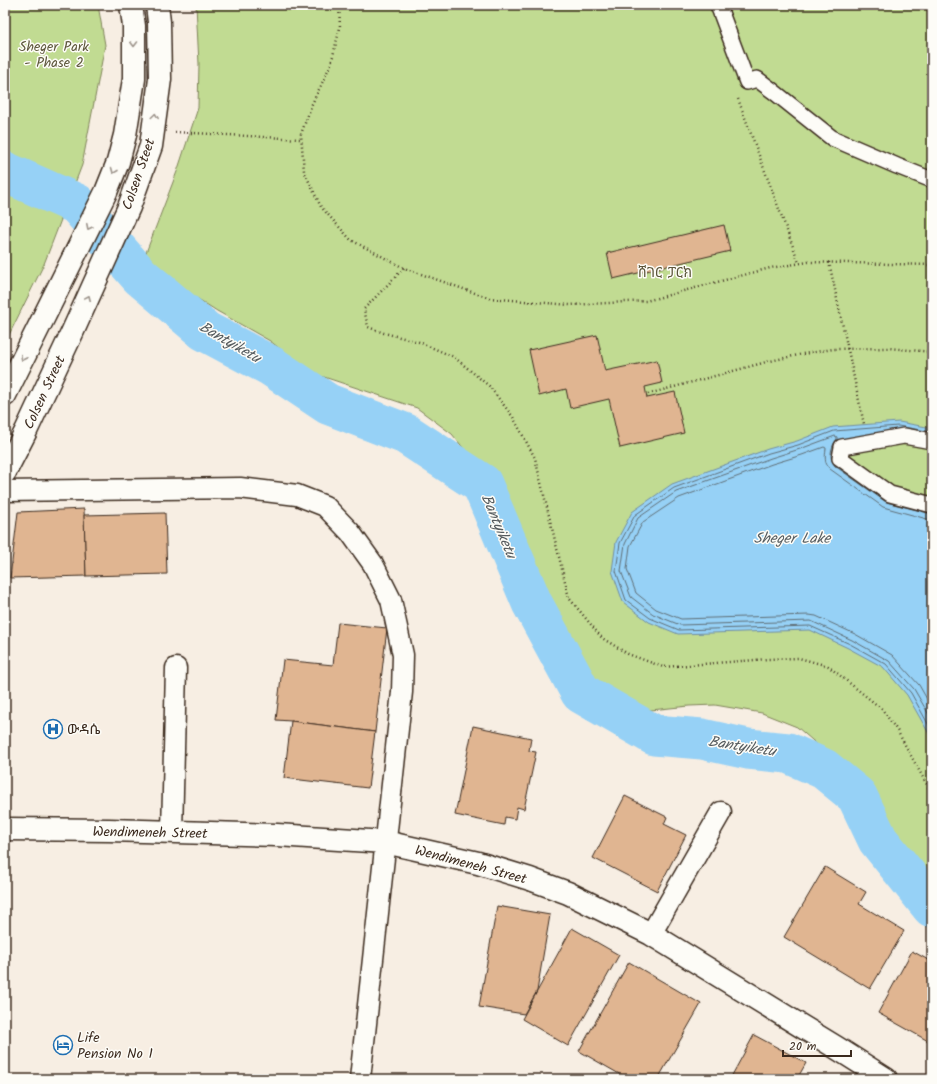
<svg xmlns="http://www.w3.org/2000/svg" width="937" height="1084" viewBox="0 0 937 1084" font-family="Kalam,'Noto Sans Ethiopic',sans-serif">
  <style>
    .green { fill: #c1db92; stroke: #7e8258 }
    .water { fill: #96d1f6; stroke: #728ea0 }
    .lines { fill: none; stroke-linecap: round; stroke-linejoin: round }
    .shore { stroke: #5f6d74; stroke-width: 1 }
    .river { stroke: #96d1f6; stroke-width: 41 }
    .building { fill: #e0b591; stroke: #3b2a1e }
    .pedestrian-casing { stroke: #3b2a1e; stroke-width: 18 }
    .minor-casing { stroke: #3b2a1e; stroke-width: 23 }
    .tertiary-casing { stroke: #3b2a1e; stroke-width: 25 }
    .secondary-casing { stroke: #3b2a1e; stroke-width: 25 }
    .path { stroke: #3b2a1e; stroke-width: 2.5; stroke-dasharray: 1 3; stroke-linecap: butt }
    .pedestrian { stroke: #fdfcf7; stroke-width: 15 }
    .minor { stroke: #fdfcf7; stroke-width: 20 }
    .tertiary { stroke: #fdfcf7; stroke-width: 22 }
    .secondary { stroke: #fdfcf7; stroke-width: 22 }
    .oneway { stroke: #9c938a }
    .labels { text-anchor: middle; stroke-width: 3; stroke-linejoin: round; paint-order: stroke }
    .park-label { font-size: 14px; fill: #5c563b; stroke: #fdfcf7 }
    .street-label { font-size: 14px; fill: #3b2a1e; stroke: #fdfcf7 }
    .poi-label { font-size: 14px; fill: #3b2a1e; stroke: #fdfcf7; text-anchor: start }
    .water-label { font-size: 15px; font-style: italic; fill: #565c5f; stroke: #fdfcf7 }
  </style>
  <rect width="100%" height="100%" fill="#f7eee3"/>
  <filter id="ink" filterUnits="userSpaceOnUse"><feTurbulence type="fractalNoise" baseFrequency=".025" numOctaves="2"/><feDisplacementMap in="SourceGraphic" scale="8" xChannelSelector="R" yChannelSelector="G"/><feConvolveMatrix kernelMatrix="1 2 1 2 8 2 1 2 1" color-interpolation-filters="sRGB"/></filter>
  <g filter="url(#ink)">
    <g class="green">
      <polygon points="5,5 98,5 105,45 82,165 44,264 5,343"/>
      <polygon points="196,5 932,5 932,879 928,876 850,773 797,727 762,713 715,705 689,706 651,710 618,701 584,680 553,644 515,528 473,460 452,434 417,408 312,373 270,341 217,311 142,263 178,169 198,108 199,64"/>
    </g>
    <polygon class="water" points="899,422 932,428 932,441 842,447 840,458 890,494 932,505 932,739 907,695 883,667 848,648 810,630 678,634 649,622 623,602 612,571 616,542 632,512 672,484 768,449 797,441 833,427"/>
    <g class="lines">
      <g class="shore">
        <polyline points="932,432 898,426 834,431 798,445 769,453 674,488 635,515 620,543 616,571 626,600 650,618 679,630 810,626 850,644 886,664 911,693 932,731"/>
        <path d="M932,514L886,502L835,466C828,458 831,446 837,439V437L835,436L800,449L771,458L676,492L638,518L625,544L621,571L631,597L653,614L680,625L811,621L852,640L889,661L914,689L932,720"/>
        <path d="M932,520L927,519L883,507L830,469C824,463 825,457 826,448L824,447L802,455L772,464L679,498L643,522L630,546L627,569L636,593L656,609L681,619L809,615L816,616L855,634L892,655L919,685L932,708"/>
      </g>
      <polyline class="river" points="5,172 77,204 140,276 205,331 271,366 328,404 406,434 482,484 532,603 581,693 654,735 702,739 748,749 788,753 824,769 857,796 878,840 932,907"/>
    </g>
    <g class="building">
      <polygon points="724,225 730,251 613,279 607,253"/>
      <polygon points="597,335 605,371 657,360 662,383 645,387 647,398 675,392 684,433 620,448 609,399 570,408 566,389 539,396 529,350"/>
      <polygon points="84,509 86,576 10,578 18,512"/>
      <polygon points="165,513 167,574 86,576 84,515"/>
      <polygon points="338,623 387,628 375,732 291,721 276,720 283,660 333,665"/>
      <polygon points="291,721 375,732 368,788 284,778"/>
      <polygon points="473,726 531,738 529,751 536,752 524,809 517,807 515,819 505,817 504,825 455,815"/>
      <polygon points="625,796 667,817 664,824 686,835 657,891 593,858"/>
      <polygon points="825,867 866,892 859,904 904,931 870,989 784,937"/>
      <polygon points="497,906 550,915 537,991 524,1014 479,1007"/>
      <polygon points="572,928 619,955 568,1046 522,1019"/>
      <polygon points="912,951 932,962 932,1038 930,1042 878,1013"/>
      <polygon points="629,962 701,1004 658,1079 628,1079 579,1051"/>
      <polygon points="754,1035 806,1063 797,1079 730,1079"/>
    </g>
    <g class="lines">
      <defs>
        <g id="pedestrian">
          <polyline points="718,5 747,82 757,79 773,91 832,138 897,166 932,180"/>
          <polyline points="932,441 904,436 842,447 840,458 890,494 932,505"/>
        </g>
        <g id="minor">
          <polyline points="5,491 240,488 297,495 325,506 350,532 373,564 391,600 403,655 402,692 360,1079"/>
          <polyline points="172,832 176,668"/>
          <polyline points="651,934 721,812"/>
        </g>
        <polyline id="tertiary" points="5,829 109,830 277,835 385,842 478,863 530,879 568,893 651,934 837,1048 886,1079"/>
        <g id="secondary">
          <polyline points="5,395 106,192 118,162 125,135 134,79 134,26 131,5"/>
          <polyline points="5,472 26,431 72,333 129,207 151,146 160,79 159,22 157,5"/>
        </g>
      </defs>
      <use href="#pedestrian" class="pedestrian-casing"/>
      <use href="#minor" class="minor-casing"/>
      <use href="#tertiary" class="tertiary-casing"/>
      <use href="#secondary" class="secondary-casing"/>
      <g class="path">
        <polyline points="339,5 340,27 331,64 312,104 301,134 304,171 321,207 351,240 404,268 489,298 570,305 646,301 770,268 808,262 932,265"/>
        <polyline points="738,99 799,263"/>
        <polyline points="175,132 301,139"/>
        <polyline points="829,262 864,424"/>
        <polyline points="404,268 364,309 368,327 384,333 419,342 454,357 489,386 513,417 535,458 569,598 602,638 628,654 663,667 768,659 799,658 828,666 882,709 898,732 932,794"/>
        <polyline points="648,394 770,361 803,354 833,349 888,348 932,352"/>
      </g>
      <use href="#pedestrian" class="pedestrian"/>
      <use href="#minor" class="minor"/>
      <use href="#tertiary" class="tertiary"/>
      <use href="#secondary" class="secondary"/>
    </g>
    <defs><path id="oneway-chevron" d="M-2-3.5L2.5 0L-2 3.5" fill="none" stroke-width="1.6" stroke-linecap="round" stroke-linejoin="round"/></defs>
    <g class="oneway">
      <use href="#oneway-chevron" transform="translate(134 44) rotate(90)"/>
      <use href="#oneway-chevron" transform="translate(155 116) rotate(-82)"/>
      <use href="#oneway-chevron" transform="translate(114 171) rotate(112)"/>
      <use href="#oneway-chevron" transform="translate(89 227) rotate(116)"/>
      <use href="#oneway-chevron" transform="translate(88 298) rotate(-66)"/>
      <use href="#oneway-chevron" transform="translate(23 358) rotate(117)"/>
    </g>
  </g>
  <defs>
    <symbol id="hospital-ring" viewBox="-11 -11 22 22"><circle r="9.5" fill="#fdfcf7" stroke="#1f6fb2" stroke-width="1.5"/><path d="M-5-5h3v3.5h4V-5h3V5h-3V1.5h-4V5h-3Z" fill="#1f6fb2"/></symbol>
    <symbol id="hotel-ring" viewBox="-11 -11 22 22"><circle r="9.5" fill="#fdfcf7" stroke="#1f6fb2" stroke-width="1.5"/><path d="M-6-4.5h1.5V1H6V5H4.5V3h-9V5H-6ZM-4 0a1.8 1.8 0 1 1 3.6 0ZM.5 0V-2.5h3Q6-2.5 6 0Z" fill="#1f6fb2"/></symbol>
  </defs>
  <g fill-rule="evenodd">
    <use href="#hospital-ring" x="42" y="718" width="22" height="22"/>
    <use href="#hotel-ring" x="52" y="1034" width="22" height="22"/>
  </g>
  <g class="labels">
    <g class="park-label">
      <text x="54" y="51">Sheger Park<tspan x="54" dy="16">- Phase 2</tspan></text>
      <text x="665" y="277">ሸገር ፓርክ</text>
    </g>
    <g class="street-label">
      <text transform="translate(138 174) rotate(-71)" y="5">Colsen Steet</text>
      <text transform="translate(44 392) rotate(-65)" y="5">Colsen Street</text>
      <text transform="translate(150 832) rotate(1)" y="5">Wendimeneh Street</text>
      <text transform="translate(471 864) rotate(15)" y="5">Wendimeneh Street</text>
    </g>
    <g class="poi-label">
      <text x="67" y="734">ውዳሴ</text>
      <text x="77" y="1042">Life<tspan x="77" dy="16">Pension No 1</tspan></text>
    </g>
    <g class="water-label">
      <text transform="translate(230 342) rotate(30)" y="5">Bantyiketu</text>
      <text transform="translate(499 526) rotate(67)" y="5">Bantyiketu</text>
      <text x="792" y="543">Sheger Lake</text>
      <text transform="translate(742 746) rotate(9)" y="5">Bantyiketu</text>
    </g>
  </g>
  <rect width="937" height="1084" fill="none" stroke="#fdfcf7" stroke-width="20"/>
  <rect x="10" y="10" width="917" height="1064" fill="none" stroke="#3b2a1e" stroke-width="1.5" filter="url(#ink)"/>
  <path d="M783 1050v6h68v-6" fill="none" stroke="#3b2a1e" stroke-width="2"/>
  <text x="789" y="1050" font-size="12" fill="#3b2a1e" stroke="#fdfcf7" stroke-width="3" paint-order="stroke">20 m</text>
</svg>
